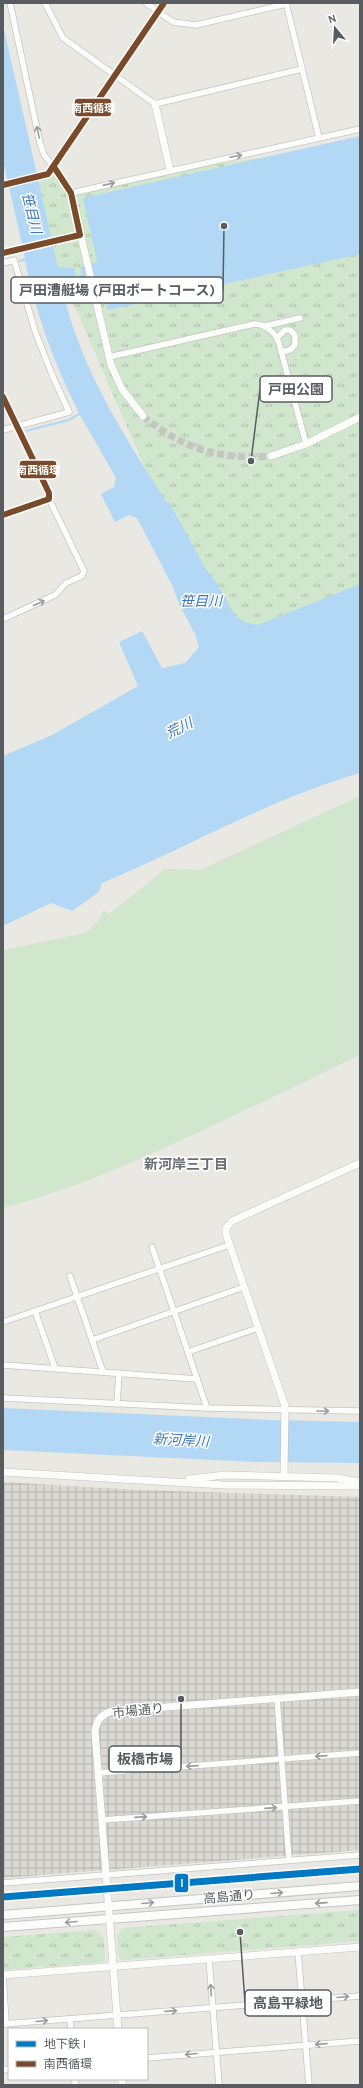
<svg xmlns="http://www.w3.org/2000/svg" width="363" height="2088" viewBox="0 0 363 2088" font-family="Karla,'Noto Sans JP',sans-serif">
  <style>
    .industrial { fill: url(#industrial-grid) }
    .grass { fill: #d0e6cd }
    .park { fill: url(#park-tufts) }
    .water { fill: #b3d8f6 }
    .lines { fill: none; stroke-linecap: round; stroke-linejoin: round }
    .tertiary-tunnel { stroke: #c5c5c2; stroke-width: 7; stroke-dasharray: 7 3.5; stroke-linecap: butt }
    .minor-casing { stroke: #c5c5c3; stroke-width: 7 }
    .tertiary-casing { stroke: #c5c5c3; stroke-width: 8 }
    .secondary-casing { stroke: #c5c6c4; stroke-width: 10 }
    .minor { stroke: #fcfcfb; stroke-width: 5.5 }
    .tertiary { stroke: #fcfcfb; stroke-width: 7 }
    .secondary { stroke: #fcfcfb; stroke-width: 8 }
    .bus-1-casing { stroke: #fff; stroke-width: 9 }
    .bus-1 { stroke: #7a4b2a; stroke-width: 6 }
    .metro-1-casing { stroke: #fff; stroke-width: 10 }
    .metro-1 { stroke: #0079c2; stroke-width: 7 }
    .oneway { stroke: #9a9c9f }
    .labels { text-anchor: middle; stroke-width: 3; stroke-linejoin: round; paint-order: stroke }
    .street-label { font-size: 13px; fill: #585c61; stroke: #fff }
    .water-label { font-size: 14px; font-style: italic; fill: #3e76b8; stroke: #fff }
    .neighbourhood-label { font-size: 14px; font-weight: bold; fill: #696e73; stroke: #fff }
    .leader { fill: none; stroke: #585c61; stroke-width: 1.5 }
    .callout-dot { fill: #585c61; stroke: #fff; stroke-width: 1.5 }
    .callout { fill: #fff; stroke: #585c61; stroke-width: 1.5 }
    .callout-label { font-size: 14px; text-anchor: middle; font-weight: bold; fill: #585c61 }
    .line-badge { stroke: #fff; stroke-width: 1.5 }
    .badge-label { font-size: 11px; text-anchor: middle; font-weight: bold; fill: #fff }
  </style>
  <defs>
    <pattern id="industrial-grid" width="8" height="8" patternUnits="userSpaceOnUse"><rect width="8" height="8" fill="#dad9d3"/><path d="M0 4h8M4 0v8" fill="none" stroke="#b4b3af"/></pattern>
    <pattern id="park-tufts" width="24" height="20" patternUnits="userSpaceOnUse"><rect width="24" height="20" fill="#d0e6cd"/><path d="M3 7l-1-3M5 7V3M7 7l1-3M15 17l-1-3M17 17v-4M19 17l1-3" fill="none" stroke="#acbeaa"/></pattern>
  </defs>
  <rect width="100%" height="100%" fill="#e9e8e2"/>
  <polygon class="industrial" points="3,1482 141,1490 360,1497 360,1850 3,1878"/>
  <path class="grass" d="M360,796V1055C307,1081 254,1106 201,1131C137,1161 72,1190 3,1208V950L85,933L97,923L104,910L109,914L165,869L200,870Z"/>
  <g class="park">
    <polygon points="360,140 360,653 244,695 58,268 23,180 43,176 54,167 71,193 170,170 260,158"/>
    <polygon points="360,1910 360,1941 122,1960 119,1958 117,1936 123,1928"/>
    <polygon points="95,1930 104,1938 105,1962 3,1970 3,1937"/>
  </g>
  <g class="water">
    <path d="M3,25L58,267L74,268L76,276L82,274L80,267L97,262L83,198L360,136V254L108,310L103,286L85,289L83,278L77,280L79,290L64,296C83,373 125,437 167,503L169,502L205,568L218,585L236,617L247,623L258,625L360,584V773C270,799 188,847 102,883L99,892L72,911L51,903L3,926V756L52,735L138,686L119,642L142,631L162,668L185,663L199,647L195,634L180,606L172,585L137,518L129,515L115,522L101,494L114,487L116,478L80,415L69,421L26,432L25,430L68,419L79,413C54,364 36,314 25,261L19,262V260L25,258L3,160Z"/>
    <polygon points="3,1408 271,1420 360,1422 360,1463 258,1462 3,1450"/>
  </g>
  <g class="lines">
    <path class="tertiary-tunnel" d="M143,416C183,449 220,460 271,456"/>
    <defs>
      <g id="minor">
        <polyline points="10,3 40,143 44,155 54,167"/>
        <polyline points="45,3 63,38 155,104 302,69"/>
        <polyline points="146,3 173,22 196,25 286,4"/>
        <polyline points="286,3 319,138"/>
        <polyline points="71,193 360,129"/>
        <polyline points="3,253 80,235"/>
        <polyline points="3,263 14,260 36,334 53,377 69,412 3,430"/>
        <polyline points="265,326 300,318"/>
        <polyline points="277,338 285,330 290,330 295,335 295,345 290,350 281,352"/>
        <path d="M109,357L254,324C266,324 275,333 279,343L306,444"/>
        <polyline points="3,397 49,493 49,499 84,571 82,576 66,583 55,595 3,619"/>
        <polyline points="3,515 49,499"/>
        <polyline points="152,1247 207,1408"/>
        <polyline points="70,1276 103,1372"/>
        <polyline points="35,1311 55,1368"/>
        <polyline points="3,1322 229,1245"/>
        <polyline points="92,1340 244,1287"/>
        <polyline points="188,1352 258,1328"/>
        <polyline points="3,1365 197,1379"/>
        <polyline points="3,1398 207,1408 360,1411"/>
        <polyline points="117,1404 119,1373"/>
        <polyline points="277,1698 289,1860"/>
        <polyline points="98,1773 360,1753"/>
        <polyline points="102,1820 360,1801"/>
        <polyline points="3,1883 360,1855"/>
        <polyline points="298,1952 309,2085"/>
        <polyline points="209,1959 219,2085"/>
        <polyline points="3,1975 6,2024"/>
        <polyline points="70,2019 71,2029"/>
        <polyline points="3,2024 360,1996"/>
        <polyline points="147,2058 360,2041"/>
        <polyline points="3,2070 9,2069"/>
        <polyline points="75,2079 75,2085"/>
      </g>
      <g id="tertiary">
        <polyline points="155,104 170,170"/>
        <polyline points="54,167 71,193 111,365 122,389 143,416"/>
        <polyline points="3,185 48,174 164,3"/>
        <polyline points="271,456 306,444 360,417"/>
        <polyline points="3,1472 224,1485 360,1486"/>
        <polyline points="284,1477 285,1406 226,1234 226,1228 232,1221 360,1163"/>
        <polyline points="189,1479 225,1475 337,1478 360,1482"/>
        <polyline points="3,1975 360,1947"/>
        <path d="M118,2029L95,1732C96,1720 102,1713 114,1711L360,1692"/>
        <polyline points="122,2079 122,2085"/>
      </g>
      <g id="secondary">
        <polyline points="3,1915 360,1886"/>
        <polyline points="3,1927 360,1900"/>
      </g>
    </defs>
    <use href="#minor" class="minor-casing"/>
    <use href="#tertiary" class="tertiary-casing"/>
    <use href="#secondary" class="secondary-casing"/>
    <use href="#minor" class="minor"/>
    <use href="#tertiary" class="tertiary"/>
    <use href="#secondary" class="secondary"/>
    <defs>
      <g id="bus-1">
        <polyline points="3,185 48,174 164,3"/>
        <polyline points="3,253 80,235 71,193 54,167"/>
        <polyline points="3,397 49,493 49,499 3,515"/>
      </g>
    </defs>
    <use href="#bus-1" class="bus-1-casing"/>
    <use href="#bus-1" class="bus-1"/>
    <defs>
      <polyline id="metro-1" points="3,1897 360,1869"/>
    </defs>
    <use href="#metro-1" class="metro-1-casing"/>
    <use href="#metro-1" class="metro-1"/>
  </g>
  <defs><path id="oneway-shaft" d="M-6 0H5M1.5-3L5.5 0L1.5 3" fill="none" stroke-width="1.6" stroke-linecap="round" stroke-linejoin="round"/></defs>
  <g class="oneway">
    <use href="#oneway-shaft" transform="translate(38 132) rotate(-102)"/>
    <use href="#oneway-shaft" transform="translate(236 156) rotate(-12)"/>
    <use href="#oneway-shaft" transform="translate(109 184) rotate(-13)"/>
    <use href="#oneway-shaft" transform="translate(39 603) rotate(-24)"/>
    <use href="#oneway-shaft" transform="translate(323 1411)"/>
    <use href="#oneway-shaft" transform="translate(321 1756) rotate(176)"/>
    <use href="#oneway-shaft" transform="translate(192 1766) rotate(176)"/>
    <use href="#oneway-shaft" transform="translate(271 1808) rotate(-4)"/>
    <use href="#oneway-shaft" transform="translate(141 1817) rotate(-4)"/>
    <use href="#oneway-shaft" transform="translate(277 1893) rotate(-5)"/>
    <use href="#oneway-shaft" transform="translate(148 1903) rotate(-5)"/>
    <use href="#oneway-shaft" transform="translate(321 1903) rotate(176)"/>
    <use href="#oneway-shaft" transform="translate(71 1922) rotate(175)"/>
    <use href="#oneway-shaft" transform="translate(211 1990) rotate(-93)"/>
    <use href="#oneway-shaft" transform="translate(343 1997) rotate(-5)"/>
    <use href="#oneway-shaft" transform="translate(171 2011) rotate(-4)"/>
    <use href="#oneway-shaft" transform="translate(42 2021) rotate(-5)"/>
    <use href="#oneway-shaft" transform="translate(321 2044) rotate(176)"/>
    <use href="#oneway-shaft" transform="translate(191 2054) rotate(175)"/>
  </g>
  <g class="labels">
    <g class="street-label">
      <text transform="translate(138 1710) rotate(-6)" y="5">市場通り</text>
      <text transform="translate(229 1896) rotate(-5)" y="5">高島通り</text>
    </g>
    <g class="water-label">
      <text transform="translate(32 213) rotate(76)" y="5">笹目川</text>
      <text x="201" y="606">笹目川</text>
      <text transform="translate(179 728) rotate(-27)" y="5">荒川</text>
      <text transform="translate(181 1440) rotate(3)" y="5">新河岸川</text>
    </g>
    <g class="neighbourhood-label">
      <text x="186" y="1169">新河岸三丁目</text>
    </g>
  </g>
  <path class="leader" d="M224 226L223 290M251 461L260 389M181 1699L181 1759M240 1932L245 2003"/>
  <g class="callout-dot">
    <circle cx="224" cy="226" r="4"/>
    <circle cx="251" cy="461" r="4"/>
    <circle cx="181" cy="1699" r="4"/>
    <circle cx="240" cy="1932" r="4"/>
  </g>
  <g class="callout">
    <rect x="11" y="277" width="212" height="26" rx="4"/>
    <rect x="260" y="376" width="72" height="26" rx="4"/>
    <rect x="109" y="1746" width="72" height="26" rx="4"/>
    <rect x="245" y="1990" width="86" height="26" rx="4"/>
  </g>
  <g class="callout-label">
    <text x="117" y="295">戸田漕艇場 (戸田ボートコース)</text>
    <text x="296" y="394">戸田公園</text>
    <text x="145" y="1764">板橋市場</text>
    <text x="288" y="2008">高島平緑地</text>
  </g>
  <g class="line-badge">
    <rect x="74" y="98" width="38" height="19" rx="4" fill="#7a4b2a"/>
    <rect x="19" y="460" width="38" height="19" rx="4" fill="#7a4b2a"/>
    <rect x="174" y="1873" width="15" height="20" rx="4" fill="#0079c2"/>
  </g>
  <g class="badge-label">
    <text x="93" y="112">南西循環</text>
    <text x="38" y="474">南西循環</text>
    <text x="182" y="1887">I</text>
  </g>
  <rect width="363" height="2088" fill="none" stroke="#585c61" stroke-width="8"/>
  <rect x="8" y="2028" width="140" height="52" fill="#ffffff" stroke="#bcbec0"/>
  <rect x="16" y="2041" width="20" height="6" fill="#0079c2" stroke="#bcbec0"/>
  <text x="44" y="2048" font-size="12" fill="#585c61">地下鉄 I</text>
  <rect x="16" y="2061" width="20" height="6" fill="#7a4b2a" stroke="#bcbec0"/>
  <text x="44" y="2068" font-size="12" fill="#585c61">南西循環</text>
  <g transform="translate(335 28) rotate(342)" stroke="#ffffff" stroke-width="3" paint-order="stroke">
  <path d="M0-3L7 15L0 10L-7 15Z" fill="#585c61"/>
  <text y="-6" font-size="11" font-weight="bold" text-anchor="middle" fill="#585c61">N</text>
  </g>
</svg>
